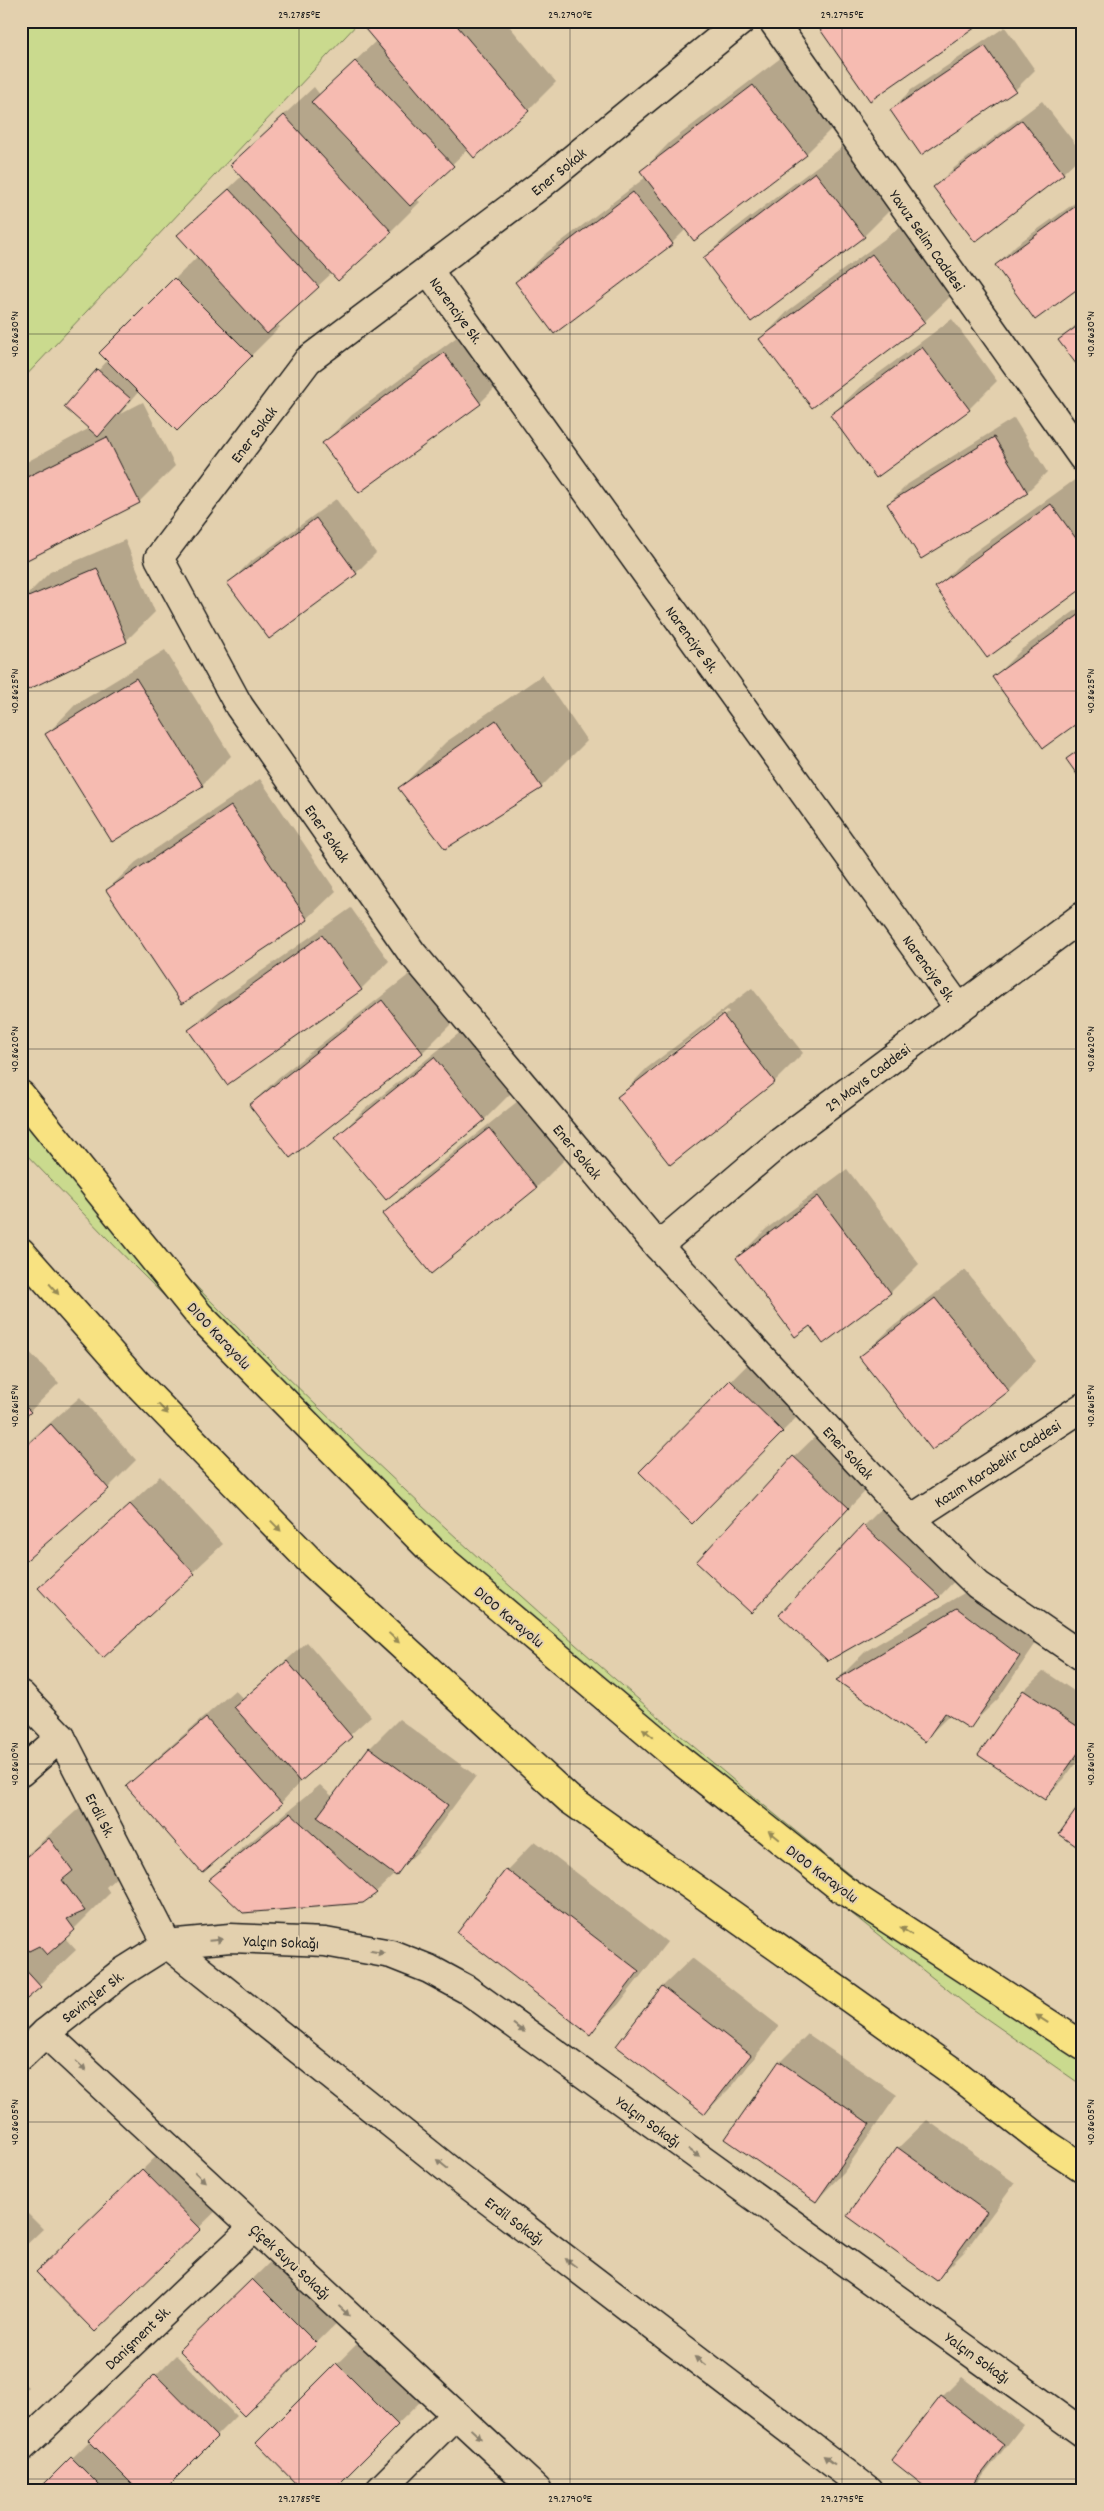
<svg xmlns="http://www.w3.org/2000/svg" width="1104" height="2511" viewBox="0 0 1104 2511" font-family="Dekko,sans-serif">
  <style>
    .green { fill: #cada8e; stroke: #737b55 }
    .shadow { fill: #0003; fill-rule: evenodd }
    .building { fill: #f6bbb1; stroke: #1c1c1c }
    .lines { fill: none; stroke-linecap: round; stroke-linejoin: round }
    .street-casing { stroke: #1c1c1c; stroke-width: 31 }
    .highway-casing { stroke: #1c1c1c; stroke-width: 31 }
    .street { stroke: #e3d0ae; stroke-width: 28 }
    .highway { stroke: #f8e281; stroke-width: 28 }
    .oneway { fill: #958954 }
    .oneway2 { fill: #897f6c }
    .ticks { fill: none; stroke: #1c1c1c; stroke-width: 1; stroke-opacity: 0.45 }
    .labels { text-anchor: middle; stroke-width: 4; stroke-linejoin: round; paint-order: stroke }
    .street-label { font-size: 16px; fill: #1c1c1c; stroke: #e3d0ae }
    .neatline { fill: none; stroke: #1c1c1c; stroke-width: 2 }
    .ticks-label { font-size: 12px; text-anchor: middle; fill: #1c1c1c }
  </style>
  <rect width="100%" height="100%" fill="#e3d0ae"/>
  <filter id="ink" filterUnits="userSpaceOnUse"><feTurbulence type="fractalNoise" baseFrequency=".02" numOctaves="2"/><feDisplacementMap in="SourceGraphic" scale="10" xChannelSelector="R" yChannelSelector="G"/><feConvolveMatrix kernelMatrix="1 2 1 2 8 2 1 2 1" color-interpolation-filters="sRGB"/></filter>
  <g filter="url(#ink)">
    <g class="green">
      <polygon points="21,21 360,21 21,381"/>
      <path d="M21,1107C174,1265 327,1422 491,1569C618,1684 749,1796 884,1902C950,1953 1017,2003 1083,2054V2086L967,2005L731,1818L314,1444L136,1268L21,1149Z"/>
    </g>
    <g class="shadow">
      <polygon points="363,21 505,21 556,82 528,110 468,149 416,199 420,202 391,231 338,279 332,273 277,324 280,327 177,429 139,391 120,414 143,402 175,466 139,502 22,561 21,465 90,428 65,407 108,360 101,353 198,256 179,235 242,176 232,165 260,137 314,87 320,95 377,40"/>
      <polygon points="828,21 980,21 975,26 820,29"/>
      <polygon points="1005,27 1035,70 1015,90 891,110 911,90"/>
      <polygon points="782,57 834,126 806,154 686,229 672,243 516,282 545,254 646,177 642,171 670,142"/>
      <polygon points="1042,101 1083,154 1063,173 934,187 954,168"/>
      <polygon points="845,145 893,207 864,236 752,321 704,258 733,230"/>
      <polygon points="1083,197 1083,284 996,265 1016,245"/>
      <polygon points="902,226 953,294 924,322 761,339 789,310"/>
      <polygon points="1083,318 1083,371 1060,340"/>
      <polygon points="952,319 997,381 969,409 831,415 860,387"/>
      <polygon points="473,325 509,374 480,403 324,443 352,415"/>
      <polygon points="1014,418 1047,472 1027,492 922,557 888,504 908,484"/>
      <polygon points="1080,476 1083,481 1083,587 937,587 966,558"/>
      <polygon points="336,499 376,553 356,573 269,637 229,583 249,563"/>
      <polygon points="125,540 155,612 126,641 21,601 50,572"/>
      <polygon points="1083,605 1083,718 994,677 1022,649"/>
      <polygon points="165,650 231,756 202,785 112,840 47,734 75,705"/>
      <polygon points="542,675 587,741 541,787 400,788 446,742"/>
      <polygon points="1083,744 1083,781 1067,759"/>
      <polygon points="260,779 336,891 307,919 107,890 136,862"/>
      <polygon points="351,908 389,961 361,989 189,1030 218,1002"/>
      <polygon points="411,973 451,1024 423,1052 290,1157 250,1105 279,1077"/>
      <path d="M752,988L803,1053L774,1082L619,1097L647,1068ZM727,1010L729,1012L649,1074V1071Z"/>
      <polygon points="463,1030 513,1091 485,1119 336,1138 365,1109"/>
      <polygon points="518,1101 565,1159 537,1187 431,1272 384,1214 412,1186"/>
      <polygon points="847,1169 919,1264 890,1293 810,1325 737,1258 766,1229"/>
      <polygon points="965,1270 1036,1361 1008,1390 861,1357 890,1329"/>
      <polygon points="21,1343 59,1383 21,1420"/>
      <polygon points="760,1352 811,1403 692,1522 641,1472"/>
      <polygon points="80,1397 136,1460 108,1488 21,1564 21,1448"/>
      <polygon points="823,1429 877,1479 751,1611 794,1457"/>
      <polygon points="160,1476 223,1544 103,1656 40,1588"/>
      <polygon points="892,1498 968,1567 940,1596 829,1659 864,1526"/>
      <polygon points="986,1580 1047,1627 998,1699 969,1727 950,1715 924,1740 838,1679 866,1651"/>
      <polygon points="307,1642 371,1716 308,1773 281,1803 128,1786 157,1758 235,1690 243,1699"/>
      <polygon points="1044,1671 1083,1697 1083,1753 1064,1779 1044,1799 980,1755 1024,1690"/>
      <polygon points="399,1719 476,1776 425,1845 376,1892 210,1880 239,1851 320,1785 333,1797 370,1748"/>
      <polygon points="85,1803 108,1834 98,1844 120,1874 106,1887 110,1893 65,1938 76,1950 21,2002 21,1860"/>
      <polygon points="535,1841 667,1942 618,2005 589,2033 507,1870"/>
      <polygon points="692,1958 779,2026 734,2084 705,2113 618,2046 663,1986"/>
      <polygon points="808,2034 897,2095 844,2172 816,2201 780,2062"/>
      <polygon points="927,2120 1015,2183 965,2251 937,2279 898,2148"/>
      <polygon points="172,2141 228,2199 95,2330 67,2243"/>
      <polygon points="21,2207 43,2229 21,2250"/>
      <polygon points="281,2251 345,2315 244,2414 181,2350"/>
      <polygon points="365,2336 426,2396 331,2490 257,2443"/>
      <polygon points="176,2355 236,2416 162,2490 40,2490"/>
      <polygon points="962,2377 1023,2425 972,2490 931,2490 942,2397"/>
      <polygon points="21,2381 28,2387 21,2393"/>
    </g>
    <g class="building">
      <polygon points="362,21 453,21 529,111 474,158 360,23"/>
      <polygon points="829,21 972,21 976,27 870,101 819,28"/>
      <polygon points="985,46 1016,91 921,155 890,110"/>
      <polygon points="355,61 454,166 410,206 311,102"/>
      <polygon points="753,85 807,155 694,241 640,171"/>
      <polygon points="284,115 392,232 338,281 230,165"/>
      <polygon points="1022,120 1064,174 975,242 933,187"/>
      <polygon points="815,172 865,237 751,322 703,258"/>
      <polygon points="229,189 319,287 267,334 177,235"/>
      <polygon points="633,192 673,244 554,334 515,282"/>
      <polygon points="1080,203 1083,207 1083,285 1035,320 995,265"/>
      <polygon points="872,254 925,323 812,408 759,339"/>
      <polygon points="174,278 252,356 177,431 99,353"/>
      <polygon points="1083,322 1083,373 1058,340"/>
      <polygon points="922,347 970,410 876,478 830,415"/>
      <polygon points="444,353 481,404 359,493 322,443"/>
      <polygon points="97,369 131,399 98,437 64,407"/>
      <polygon points="107,437 140,503 21,563 21,480"/>
      <polygon points="994,437 1028,493 921,559 887,504"/>
      <polygon points="1051,504 1083,548 1083,588 987,658 935,587"/>
      <polygon points="316,518 357,574 269,639 227,583"/>
      <polygon points="97,568 127,642 21,693 21,600"/>
      <polygon points="1083,612 1083,719 1043,748 992,677"/>
      <polygon points="136,678 203,786 112,842 45,734"/>
      <polygon points="496,720 542,788 445,849 398,788"/>
      <polygon points="1083,747 1083,783 1066,759"/>
      <polygon points="231,806 308,920 182,1004 106,890"/>
      <polygon points="322,935 362,990 227,1085 188,1030"/>
      <polygon points="382,1000 423,1053 290,1158 249,1105"/>
      <polygon points="723,1015 775,1082 670,1165 617,1097"/>
      <polygon points="434,1057 485,1120 386,1200 334,1138"/>
      <polygon points="489,1128 537,1188 431,1274 382,1214"/>
      <polygon points="818,1196 891,1293 823,1344 810,1326 795,1337 736,1258"/>
      <polygon points="935,1298 1009,1391 932,1450 859,1357"/>
      <polygon points="730,1380 783,1432 692,1524 639,1472"/>
      <polygon points="21,1402 31,1412 21,1421"/>
      <polygon points="51,1424 109,1489 21,1565 21,1450"/>
      <polygon points="793,1456 849,1508 751,1613 696,1562"/>
      <polygon points="130,1504 195,1574 103,1658 38,1588"/>
      <polygon points="863,1525 940,1597 828,1661 779,1615"/>
      <polygon points="957,1608 1020,1656 970,1729 945,1713 925,1742 836,1680"/>
      <polygon points="287,1661 352,1737 300,1782 234,1707"/>
      <polygon points="1023,1690 1083,1730 1083,1746 1045,1800 978,1755"/>
      <polygon points="206,1718 282,1804 202,1873 126,1786"/>
      <polygon points="369,1747 448,1805 396,1876 317,1817"/>
      <polygon points="1083,1800 1083,1851 1059,1834"/>
      <polygon points="290,1813 377,1893 363,1903 243,1913 208,1880"/>
      <polygon points="49,1838 73,1871 62,1880 85,1911 67,1919 75,1930 47,1955 39,1946 29,1951 21,1938 21,1862"/>
      <polygon points="506,1869 639,1971 590,2035 457,1933"/>
      <polygon points="21,1965 41,1987 21,2004"/>
      <polygon points="662,1986 751,2055 705,2114 616,2046"/>
      <polygon points="779,2061 870,2124 816,2202 725,2139"/>
      <polygon points="897,2147 987,2212 937,2281 847,2216"/>
      <polygon points="142,2169 201,2229 95,2332 36,2272"/>
      <polygon points="252,2279 317,2344 244,2416 179,2350"/>
      <polygon points="336,2363 398,2425 333,2490 302,2490 256,2443"/>
      <polygon points="155,2374 217,2437 164,2490 138,2490 88,2440"/>
      <polygon points="941,2396 1004,2445 969,2490 929,2490 891,2460"/>
      <polygon points="71,2457 104,2490 38,2490"/>
    </g>
    <g class="lines">
      <defs>
        <g id="street">
          <polyline points="741,21 542,184 308,360 159,558 239,706 412,953 658,1246 911,1519 978,1585 1083,1657"/>
          <polyline points="773,21 1083,458"/>
          <polyline points="428,270 958,1007"/>
          <polyline points="658,1246 779,1143 1083,916"/>
          <polyline points="911,1519 1083,1407"/>
          <polyline points="21,1695 61,1737 167,1944 458,2177 868,2490"/>
          <polyline points="21,1772 61,1737"/>
          <polyline points="45,2033 537,2490"/>
          <polyline points="21,2056 45,2033 121,1973 167,1944 230,1938 325,1942 391,1954 429,1969 466,1989 1083,2433"/>
          <polyline points="21,2448 254,2227"/>
          <polyline points="380,2490 455,2415"/>
        </g>
        <g id="highway">
          <polyline points="21,1095 199,1315 430,1549 680,1760 842,1889 1083,2046"/>
          <polyline points="21,1252 135,1381 313,1564 569,1799 959,2076 1048,2145 1083,2168"/>
        </g>
      </defs>
      <use href="#street" class="street-casing"/>
      <use href="#highway" class="highway-casing"/>
      <use href="#street" class="street"/>
      <use href="#highway" class="highway"/>
    </g>
    <defs><path id="oneway-solid" d="M-6-.8H1V-3.2L6.5 0L1 3.2V.8H-6Z" transform="scale(1.25)"/></defs>
    <g class="oneway">
      <use href="#oneway-solid" transform="translate(54 1289) rotate(49)"/>
      <use href="#oneway-solid" transform="translate(163 1409) rotate(46)"/>
      <use href="#oneway-solid" transform="translate(276 1526) rotate(46)"/>
      <use href="#oneway-solid" transform="translate(394 1638) rotate(43)"/>
      <use href="#oneway-solid" transform="translate(648 1733) rotate(-140)"/>
      <use href="#oneway-solid" transform="translate(774 1835) rotate(-141)"/>
      <use href="#oneway-solid" transform="translate(906 1931) rotate(-147)"/>
      <use href="#oneway-solid" transform="translate(1042 2019) rotate(-147)"/>
    </g>
    <g class="oneway2">
      <use href="#oneway-solid" transform="translate(216 1940) rotate(-5)"/>
      <use href="#oneway-solid" transform="translate(377 1952) rotate(10)"/>
      <use href="#oneway-solid" transform="translate(519 2028) rotate(36)"/>
      <use href="#oneway-solid" transform="translate(81 2066) rotate(43)"/>
      <use href="#oneway-solid" transform="translate(694 2153) rotate(36)"/>
      <use href="#oneway-solid" transform="translate(442 2164) rotate(-141)"/>
      <use href="#oneway-solid" transform="translate(200 2177) rotate(43)"/>
      <use href="#oneway-solid" transform="translate(571 2263) rotate(-143)"/>
      <use href="#oneway-solid" transform="translate(344 2311) rotate(43)"/>
      <use href="#oneway-solid" transform="translate(700 2361) rotate(-143)"/>
      <use href="#oneway-solid" transform="translate(476 2434) rotate(43)"/>
      <use href="#oneway-solid" transform="translate(829 2460) rotate(-143)"/>
    </g>
  </g>
  <path class="ticks" d="M27,21V2490M299,21V2490M570,21V2490M842,21V2490M21,334H1083M21,691H1083M21,1049H1083M21,1406H1083M21,1764H1083M21,2122H1083M21,2479H1083"/>
  <g class="labels">
    <g class="street-label">
      <text transform="translate(558 171) rotate(-39)" y="6">Ener Sokak</text>
      <text transform="translate(928 240) rotate(55)" y="6">Yavuz Selim Caddesi</text>
      <text transform="translate(457 310) rotate(54)" y="6">Narenciye Sk.</text>
      <text transform="translate(253 434) rotate(-53)" y="6">Ener Sokak</text>
      <text transform="translate(693 639) rotate(54)" y="6">Narenciye Sk.</text>
      <text transform="translate(328 833) rotate(55)" y="6">Ener Sokak</text>
      <text transform="translate(930 968) rotate(54)" y="6">Narenciye Sk.</text>
      <text transform="translate(867 1077) rotate(-37)" y="6">29 Mayıs Caddesi</text>
      <text transform="translate(578 1151) rotate(50)" y="6">Ener Sokak</text>
      <text transform="translate(220 1335) rotate(47)" y="6">D100 Karayolu</text>
      <text transform="translate(849 1452) rotate(47)" y="6">Ener Sokak</text>
      <text transform="translate(997 1463) rotate(-33)" y="6">Kazım Karabekir Caddesi</text>
      <text transform="translate(510 1616) rotate(40)" y="6">D100 Karayolu</text>
      <text transform="translate(101 1815) rotate(63)" y="6">Erdil Sk.</text>
      <text transform="translate(823 1873) rotate(37)" y="6">D100 Karayolu</text>
      <text transform="translate(281 1941) rotate(2)" y="6">Yalçın Sokağı</text>
      <text transform="translate(92 1996) rotate(-38)" y="6">Sevinçler Sk.</text>
      <text transform="translate(649 2121) rotate(36)" y="6">Yalçın Sokağı</text>
      <text transform="translate(515 2220) rotate(37)" y="6">Erdil Sokağı</text>
      <text transform="translate(291 2261) rotate(43)" y="6">Çiçek Suyu Sokağı</text>
      <text transform="translate(137 2337) rotate(-44)" y="6">Danişment Sk.</text>
      <text transform="translate(978 2357) rotate(36)" y="6">Yalçın Sokağı</text>
    </g>
  </g>
  <rect width="1104" height="2511" fill="none" stroke="#e3d0ae" stroke-width="55"/>
  <rect x="28" y="28" width="1048" height="2456" class="neatline"/>
  <g class="ticks-label">
    <text x="299" y="18">29.2785°E</text>
    <text x="570" y="18">29.2790°E</text>
    <text x="842" y="18">29.2795°E</text>
    <text transform="translate(14 334) rotate(-90)" y="4">40.8630°N</text>
    <text transform="translate(1090 334) rotate(-90)" y="4">40.8630°N</text>
    <text transform="translate(14 691) rotate(-90)" y="4">40.8625°N</text>
    <text transform="translate(1090 691) rotate(-90)" y="4">40.8625°N</text>
    <text transform="translate(14 1049) rotate(-90)" y="4">40.8620°N</text>
    <text transform="translate(1090 1049) rotate(-90)" y="4">40.8620°N</text>
    <text transform="translate(14 1406) rotate(-90)" y="4">40.8615°N</text>
    <text transform="translate(1090 1406) rotate(-90)" y="4">40.8615°N</text>
    <text transform="translate(14 1764) rotate(-90)" y="4">40.8610°N</text>
    <text transform="translate(1090 1764) rotate(-90)" y="4">40.8610°N</text>
    <text transform="translate(14 2122) rotate(-90)" y="4">40.8605°N</text>
    <text transform="translate(1090 2122) rotate(-90)" y="4">40.8605°N</text>
    <text x="299" y="2502">29.2785°E</text>
    <text x="570" y="2502">29.2790°E</text>
    <text x="842" y="2502">29.2795°E</text>
  </g>
</svg>
